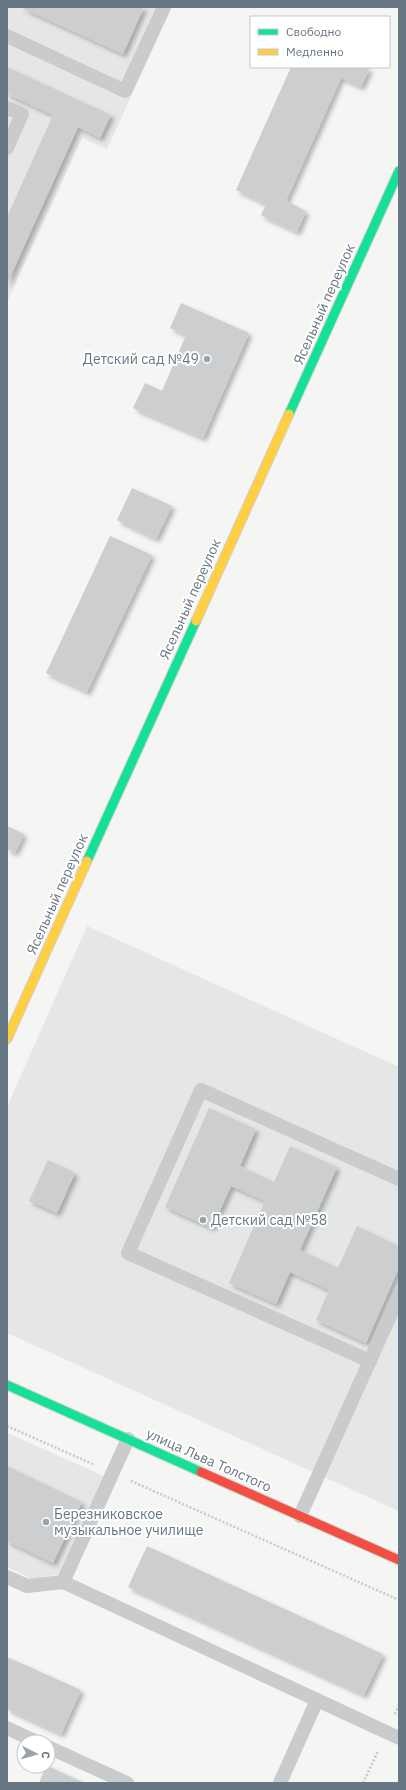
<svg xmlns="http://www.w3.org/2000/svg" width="406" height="1790" viewBox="0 0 406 1790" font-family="'IBM Plex Sans',sans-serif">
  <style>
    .built { fill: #e5e7e7 }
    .building { fill: #cccecf; filter: url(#shadow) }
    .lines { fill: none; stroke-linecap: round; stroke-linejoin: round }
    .fast-casing { stroke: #d2d3d4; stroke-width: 11 }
    .slow-casing { stroke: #d2d3d4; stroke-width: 11 }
    .jam-casing { stroke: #d2d3d4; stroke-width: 11 }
    .path { stroke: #c7c8c9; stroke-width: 2.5; stroke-dasharray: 2 2; stroke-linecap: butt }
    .lane { stroke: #cacbcc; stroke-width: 14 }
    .fast { stroke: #16e098; stroke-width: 9 }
    .slow { stroke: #ffcf43; stroke-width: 9 }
    .jam { stroke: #f24e42; stroke-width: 9 }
    .poi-dot { fill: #99a3ab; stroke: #fff; stroke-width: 1.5 }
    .labels { text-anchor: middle; stroke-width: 4; stroke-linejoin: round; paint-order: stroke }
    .street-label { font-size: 14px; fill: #677783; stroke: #fff }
    .poi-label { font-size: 14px; fill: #677783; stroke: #fff; text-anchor: start }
  </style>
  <defs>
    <filter id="shadow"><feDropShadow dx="3.5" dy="3.5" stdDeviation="2" flood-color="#0004"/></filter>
  </defs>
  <rect width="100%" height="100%" fill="#f5f5f4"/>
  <g class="built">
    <polygon points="7,7 172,7 107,149 82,138 7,302"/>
    <polygon points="87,926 399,1067 399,1511 7,1333 7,1107"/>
    <polygon points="7,1433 104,1476 61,1574 31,1579 7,1567"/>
  </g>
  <g class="building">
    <polygon points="20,7 144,7 123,54"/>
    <polygon points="7,67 111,115 100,138 78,127 7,284 7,217 53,115 7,94"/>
    <polygon points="291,67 370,68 361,87 341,78 286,201 306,211 297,232 261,215 266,204 236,190"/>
    <polygon points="181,303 249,333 203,438 133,408 145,383 162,391 186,335 170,328"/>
    <polygon points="132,488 172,506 156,539 117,520"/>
    <polygon points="110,536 152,555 87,692 46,673"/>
    <polygon points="7,826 24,834 15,853 7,849"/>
    <polygon points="209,1108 256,1129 240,1166 274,1182 290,1146 337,1167 300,1250 338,1268 357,1226 399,1246 399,1268 366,1343 316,1320 329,1290 290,1272 276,1304 229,1283 265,1201 231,1186 212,1228 165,1207"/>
    <polygon points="48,1160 75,1173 57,1213 29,1201"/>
    <polygon points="7,1466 82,1502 53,1563 7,1541"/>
    <polygon points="147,1546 383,1654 364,1695 128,1587"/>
    <polygon points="7,1657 81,1690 61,1734 7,1709"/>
    <polygon points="46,1766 48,1766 85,1783 39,1783"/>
  </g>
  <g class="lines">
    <defs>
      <g id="fast">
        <polyline points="289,414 399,171"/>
        <polyline points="87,861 196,621"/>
        <polyline points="7,1385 201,1472"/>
      </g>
      <g id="slow">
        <polyline points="196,621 289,414"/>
        <polyline points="7,1039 87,861"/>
      </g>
      <polyline id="jam" points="201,1472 399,1560"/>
    </defs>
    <use href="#fast" class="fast-casing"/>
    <use href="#slow" class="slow-casing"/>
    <use href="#jam" class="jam-casing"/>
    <g class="path">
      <polyline points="7,1426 95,1465"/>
      <polyline points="131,1481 399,1600"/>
      <polyline points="395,1714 399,1705"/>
      <polyline points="363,1783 378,1751"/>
    </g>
    <g class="lane">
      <polyline points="7,36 125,91 164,7"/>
      <polyline points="7,108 22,114 7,148"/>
      <polyline points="370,1361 128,1253 201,1090 399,1179"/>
      <polyline points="128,1439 63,1582 399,1738"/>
      <polyline points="300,1516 399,1296"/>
      <polyline points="7,1577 27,1586 63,1582"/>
      <polyline points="7,1728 37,1742"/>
      <polyline points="48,1747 127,1783"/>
      <polyline points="280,1783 317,1700"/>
    </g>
    <use href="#fast" class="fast"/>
    <use href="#slow" class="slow"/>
    <use href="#jam" class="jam"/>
  </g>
  <g class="poi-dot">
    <circle cx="207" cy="359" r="4"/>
    <circle cx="203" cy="1220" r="4"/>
    <circle cx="46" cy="1522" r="4"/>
  </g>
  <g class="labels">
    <g class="street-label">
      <text transform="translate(324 304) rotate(-66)" y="5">Ясельный переулок</text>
      <text transform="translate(190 599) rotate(-66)" y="5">Ясельный переулок</text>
      <text transform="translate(57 894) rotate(-66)" y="5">Ясельный переулок</text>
      <text transform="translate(209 1460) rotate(24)" y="5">улица Льва Толстого</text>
    </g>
    <g class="poi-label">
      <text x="199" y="364" text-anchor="end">Детский сад №49</text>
      <text x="211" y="1225">Детский сад №58</text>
      <text x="54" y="1519">Березниковское<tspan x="54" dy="16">музыкальное училище</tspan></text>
    </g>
  </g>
  <rect width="406" height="1790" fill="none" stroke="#677783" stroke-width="16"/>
  <rect x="250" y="16" width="140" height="52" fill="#ffffff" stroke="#c2c9cd"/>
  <rect x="258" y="29" width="20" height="6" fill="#16e098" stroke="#c2c9cd"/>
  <text x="286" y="36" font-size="12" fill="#677783">Свободно</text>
  <rect x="258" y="49" width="20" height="6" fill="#ffcf43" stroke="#c2c9cd"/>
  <text x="286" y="56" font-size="12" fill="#677783">Медленно</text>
  <g transform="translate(36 1754) rotate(96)"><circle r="19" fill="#ffffff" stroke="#c2c9cd"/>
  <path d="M0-3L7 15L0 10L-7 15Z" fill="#99a3ab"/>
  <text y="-6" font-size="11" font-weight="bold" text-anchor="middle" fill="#677783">С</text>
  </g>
</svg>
